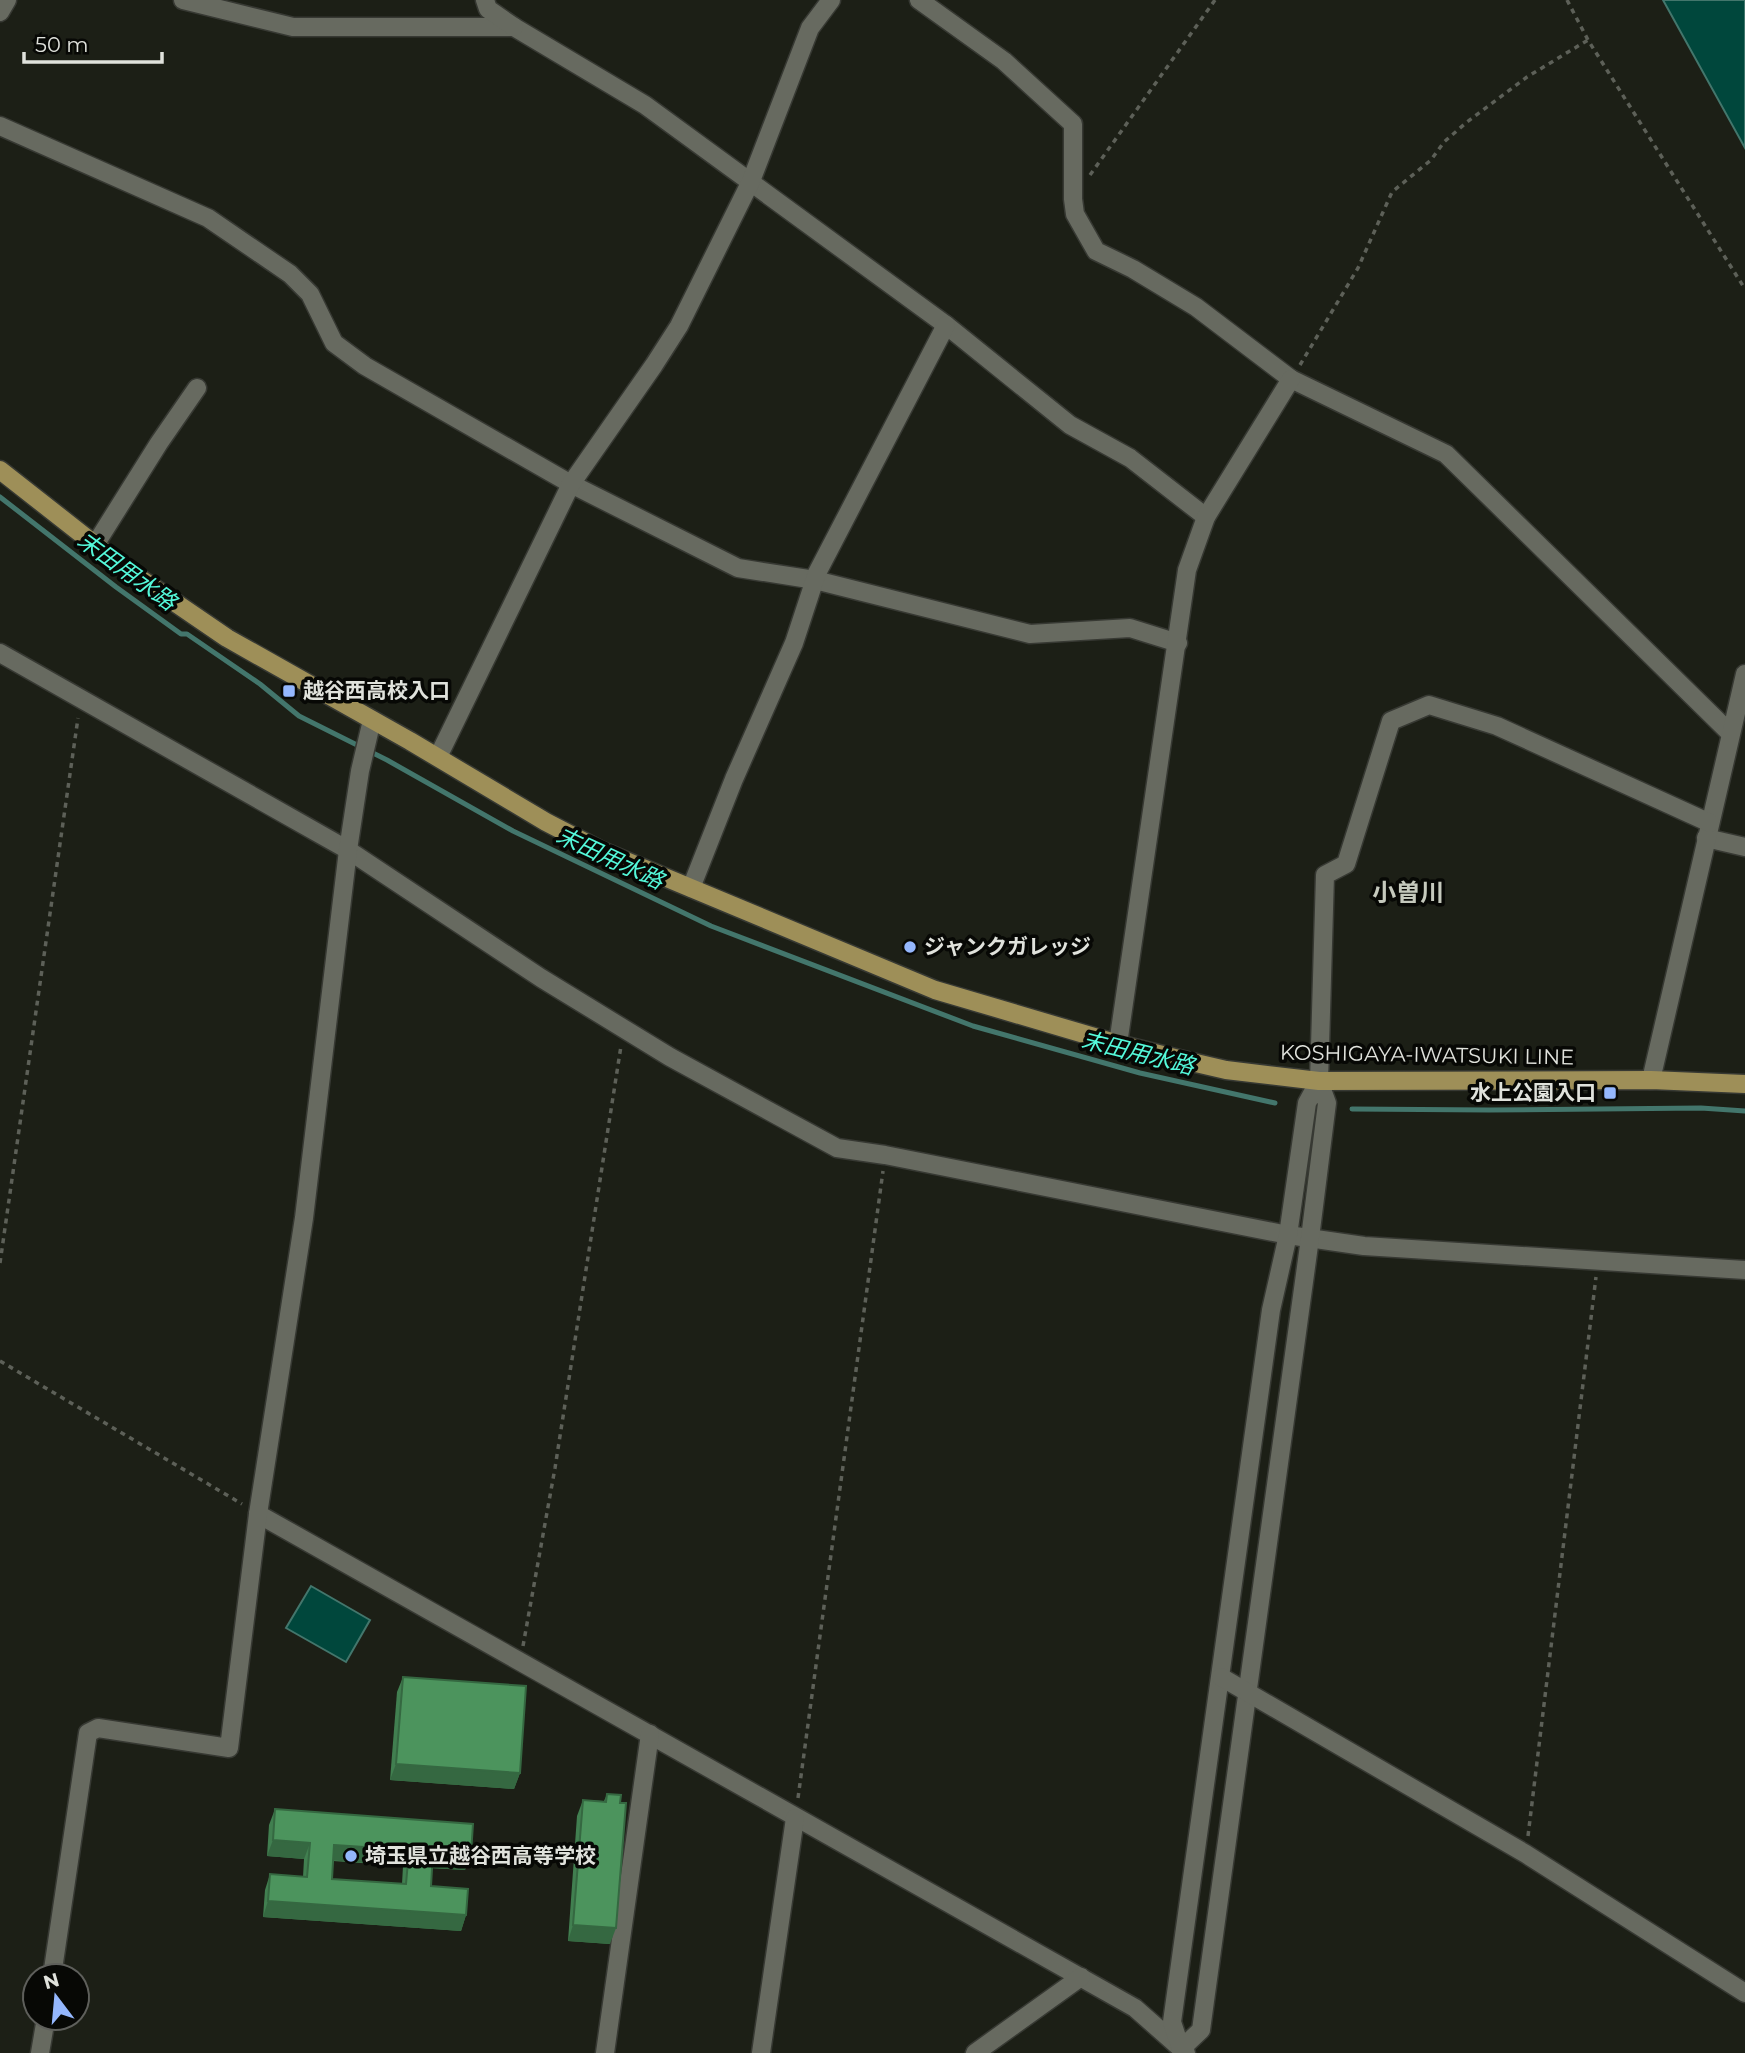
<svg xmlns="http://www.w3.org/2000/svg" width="1745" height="2053" viewBox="0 0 1745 2053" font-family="Montserrat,'Noto Sans JP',sans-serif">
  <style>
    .water { fill: #00473c; stroke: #43766c; stroke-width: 2 }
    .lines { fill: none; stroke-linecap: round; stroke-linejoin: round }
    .stream { stroke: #43766c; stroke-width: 5 }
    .street-casing { stroke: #373933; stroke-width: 21 }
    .secondary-casing { stroke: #373933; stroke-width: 21 }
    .primary-casing { stroke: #373933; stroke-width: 21 }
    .path { stroke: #5d6058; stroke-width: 3.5; stroke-dasharray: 5 5; stroke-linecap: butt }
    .street { stroke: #676a60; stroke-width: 18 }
    .secondary { stroke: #676a60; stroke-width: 18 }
    .primary { stroke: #9e8f58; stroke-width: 18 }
    .wall { fill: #417f50; fill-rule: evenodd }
    .shaded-wall { fill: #356841 }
    .building { fill: #4c945d; stroke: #356841; stroke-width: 2; fill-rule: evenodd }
    .poi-dot { fill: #94b7fd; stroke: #070805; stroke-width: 2.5 }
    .labels { text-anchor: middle; stroke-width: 7; stroke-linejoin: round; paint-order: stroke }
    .poi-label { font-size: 21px; font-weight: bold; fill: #e0e2dc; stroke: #070805; text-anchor: start }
    .street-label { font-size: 21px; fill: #e0e2dc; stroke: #070805 }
    .water-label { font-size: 23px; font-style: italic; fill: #54f8da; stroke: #070805 }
    .quarter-label { font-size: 24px; font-weight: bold; fill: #c5c9bd; stroke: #070805 }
  </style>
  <rect width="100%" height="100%" fill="#1c1f16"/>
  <g class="water">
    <polygon points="1663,0 1745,0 1745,148"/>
    <polygon points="311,1586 370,1620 346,1662 286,1628"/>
  </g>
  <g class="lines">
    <g class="stream">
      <polyline points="0,497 116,587 181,634 187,634 260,684 299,716 387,760 513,831 711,926 973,1026 1140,1073 1275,1103"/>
      <polyline points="1352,1109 1489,1110 1701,1108 1745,1111"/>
    </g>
    <defs>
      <g id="street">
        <polyline points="183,0 293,27 514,27 645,105 946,325 1070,425 1130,458 1206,517"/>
        <polyline points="485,0 488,9 514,27"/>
        <polyline points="919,0 1004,61 1073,124 1073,199 1075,214 1096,251 1133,269 1196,307 1291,379 1446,454 1730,733"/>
        <polyline points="0,126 208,218 290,274 310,294 334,343 365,366 571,484 738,568 815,580 1030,634 1130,628 1178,643"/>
        <polyline points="95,545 159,443 197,388"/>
        <polyline points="0,653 348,850 541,978 670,1057 837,1148 885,1155 1288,1235 1364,1246 1745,1270"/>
        <polyline points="438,757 571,484 654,365 679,326 751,181 810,28 831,0"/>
        <polyline points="1706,838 1745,847"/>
        <polyline points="691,888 734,779 794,643 817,573 946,325"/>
        <polyline points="1118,1044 1187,570 1206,517 1291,379"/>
        <polyline points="1651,1080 1745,674"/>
        <polyline points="1319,1081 1325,875 1346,864 1391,721 1429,705 1497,726 1710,823"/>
        <polyline points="258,1514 1135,2008 1186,2053"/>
        <polyline points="52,1976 88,1733 98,1728 229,1748 258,1514 304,1218 348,850 360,771 372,720"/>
        <polyline points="40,2053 46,2018"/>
        <polyline points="605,2053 650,1734"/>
        <polyline points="761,2053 795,1818"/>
        <polyline points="975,2053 1081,1977"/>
      </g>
      <g id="secondary">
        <polyline points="0,12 7,0"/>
        <polygon points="1319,1081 1327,1103 1310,1238 1201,2030 1181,2049 1172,2022 1271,1310 1288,1235 1307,1103"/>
        <polyline points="1221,1677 1526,1854 1745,1993"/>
      </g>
      <polyline id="primary" points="0,470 126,569 227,638 410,741 546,822 602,851 935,990 1118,1044 1183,1060 1226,1070 1319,1081 1651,1080 1745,1084"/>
    </defs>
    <use href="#street" class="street-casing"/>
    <use href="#secondary" class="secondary-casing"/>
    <use href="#primary" class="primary-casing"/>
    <g class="path">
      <polyline points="1567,0 1588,40 1745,289"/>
      <polyline points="1090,175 1215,0"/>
      <polyline points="1300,365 1358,268 1392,192 1431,160 1444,142 1467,122 1527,77 1588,40"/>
      <polyline points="0,1263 78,718"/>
      <polyline points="0,1361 242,1504"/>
      <polyline points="523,1646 555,1468 621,1046"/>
      <polyline points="798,1798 883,1171"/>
      <polyline points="1528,1836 1596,1277"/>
    </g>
    <use href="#street" class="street"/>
    <use href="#secondary" class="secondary"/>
    <use href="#primary" class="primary"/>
  </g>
  <g class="wall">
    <polygon points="403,1677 520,1773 514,1789 390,1780 397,1692"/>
    <polygon points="607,1794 610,1944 568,1941 577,1816 583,1800 604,1801"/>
    <path d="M275,1809L471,1854L465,1870L432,1868L431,1886L466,1915L461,1931L263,1917L265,1890L270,1874L303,1877L304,1859L267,1856L269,1825ZM333,1861L403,1866L402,1884L332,1879Z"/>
  </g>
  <g class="shaded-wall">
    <polygon points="396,1764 520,1773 514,1789 390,1780"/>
    <polygon points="273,1840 310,1843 304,1859 267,1856"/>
    <polygon points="334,1845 409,1850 403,1866 329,1860"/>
    <polygon points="433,1852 471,1854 465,1870 428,1868"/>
    <polygon points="268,1901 466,1915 461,1931 263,1917"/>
    <polygon points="573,1925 616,1928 610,1944 568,1941"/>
  </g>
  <g class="building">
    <polygon points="403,1677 526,1686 520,1773 396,1764"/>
    <polygon points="607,1794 621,1795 620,1803 626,1803 616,1928 573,1925 583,1800 606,1802"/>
    <path d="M275,1809L473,1824L471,1854L433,1852L431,1886L468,1889L466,1915L268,1901L270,1874L307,1877L310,1843L273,1840ZM334,1845L409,1850L406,1884L332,1879Z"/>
  </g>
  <g class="poi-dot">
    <rect x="282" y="684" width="14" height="14" rx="3.5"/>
    <circle cx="910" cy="947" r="7"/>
    <rect x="1603" y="1086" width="14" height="14" rx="3.5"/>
    <circle cx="351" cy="1856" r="7"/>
  </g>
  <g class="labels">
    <g class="poi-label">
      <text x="303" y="698">越谷西高校入口</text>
      <text x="924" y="954">ジャンクガレッジ</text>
      <text x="1596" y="1100" text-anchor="end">水上公園入口</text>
      <text x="365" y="1863">埼玉県立越谷西高等学校</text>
    </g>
    <g class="street-label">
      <text transform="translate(1427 1055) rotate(1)" y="7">KOSHIGAYA-IWATSUKI LINE</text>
    </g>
    <g class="water-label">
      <text transform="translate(127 571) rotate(36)" y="8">末田用水路</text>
      <text transform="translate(610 858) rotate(25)" y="8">末田用水路</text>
      <text transform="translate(1138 1053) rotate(14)" y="8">末田用水路</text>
    </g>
    <g class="quarter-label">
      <text x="1408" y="901">小曽川</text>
    </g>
  </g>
  <g transform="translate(56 1997) rotate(344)"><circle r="33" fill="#070805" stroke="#5e5f5b" stroke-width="2"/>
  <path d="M0-5L12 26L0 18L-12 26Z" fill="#94b7fd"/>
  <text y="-10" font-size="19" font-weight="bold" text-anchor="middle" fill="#e0e2dc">N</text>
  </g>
  <path d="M24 52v10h138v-10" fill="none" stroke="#e0e2dc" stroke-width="3.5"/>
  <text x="35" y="52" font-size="21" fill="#e0e2dc" stroke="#070805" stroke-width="5" paint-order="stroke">50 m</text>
</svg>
